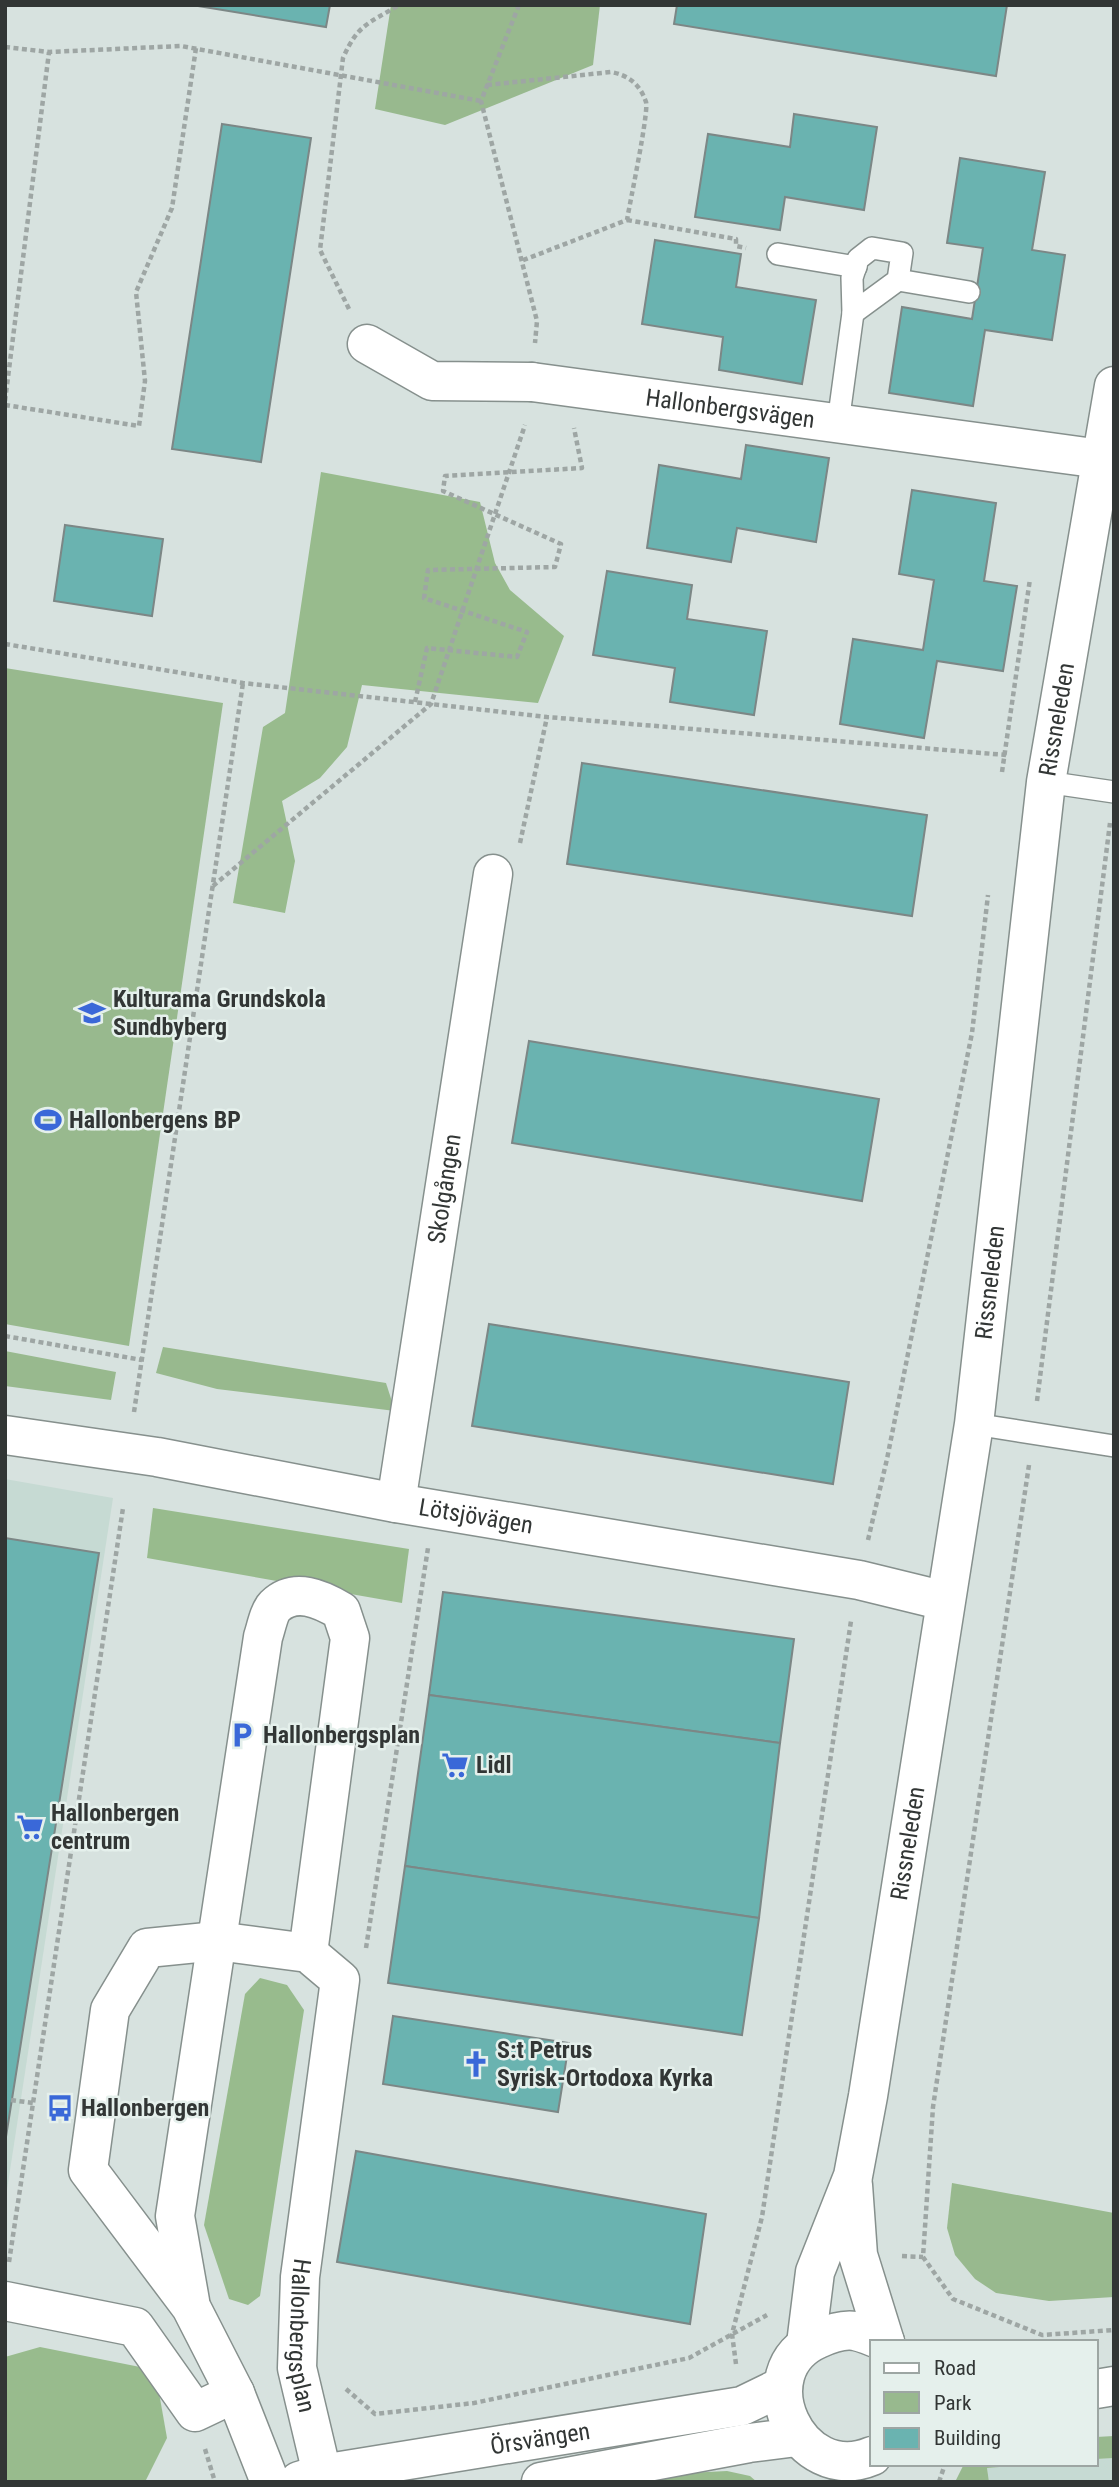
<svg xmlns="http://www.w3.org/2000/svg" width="1119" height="2487" viewBox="0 0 1119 2487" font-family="'Roboto Condensed',sans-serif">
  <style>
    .built { fill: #c6dad3 }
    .green { fill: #98b98e }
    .forest { fill: #98bb8d }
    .building { fill: #6ab3b0; stroke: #7c8786; stroke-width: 2 }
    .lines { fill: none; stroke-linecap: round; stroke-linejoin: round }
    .service-casing { stroke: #86908d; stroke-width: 24 }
    .minor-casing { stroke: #86908d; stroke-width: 41 }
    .tertiary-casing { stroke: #86908d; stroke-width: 41 }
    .path { stroke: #9ea6a4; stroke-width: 4.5; stroke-dasharray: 5 3.5; stroke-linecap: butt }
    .service { stroke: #fff; stroke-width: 21 }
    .minor { stroke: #fff; stroke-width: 38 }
    .tertiary { stroke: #fff; stroke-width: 38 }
    .labels { text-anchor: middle; stroke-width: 5; stroke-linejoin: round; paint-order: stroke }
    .street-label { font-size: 24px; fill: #323635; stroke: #e5f0ec }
    .poi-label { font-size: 24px; font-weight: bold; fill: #323635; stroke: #e5f0ec; text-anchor: start }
  </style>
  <rect width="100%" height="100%" fill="#d7e2df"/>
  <g class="built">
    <polygon points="5,1479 113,1498 5,2203"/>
    <polygon points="1114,2458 1114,2482 989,2482 987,2468 1036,2464 1096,2464 1096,2459"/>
  </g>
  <g class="green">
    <polygon points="391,5 600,5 593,65 445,125 375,109"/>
    <polygon points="5,668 223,703 129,1346 5,1324"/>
    <polygon points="163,1347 386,1383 395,1411 217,1389 156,1373"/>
    <polygon points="5,1351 116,1372 111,1400 5,1386"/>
    <polygon points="952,2183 1114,2213 1114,2297 1049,2301 996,2293 975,2279 955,2255 947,2228"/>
    <polygon points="1114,2436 1114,2458 1096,2459 1096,2437"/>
    <polygon points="964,2464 1036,2464 987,2468 989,2482 955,2482"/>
  </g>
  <g class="forest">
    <polygon points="321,472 480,502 495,563 510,590 564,636 538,703 362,685 347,747 320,778 282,801 295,861 285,913 233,903 263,727 285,713"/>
    <polygon points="153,1508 409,1549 402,1603 147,1558"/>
    <polygon points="260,1978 287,1985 304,2010 260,2296 248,2305 229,2299 204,2225 245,1994"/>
    <polygon points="40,2347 155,2370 167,2438 145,2482 5,2482 5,2357"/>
    <polygon points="727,2471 750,2476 757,2482 653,2482 688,2473"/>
  </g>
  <g class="building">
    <polygon points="192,5 330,5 326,27"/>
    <polygon points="677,5 1007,5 996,76 674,24"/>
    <polygon points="794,114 877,127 864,210 785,197 780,230 695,217 708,134 790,147"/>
    <polygon points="222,124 311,138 261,462 172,449"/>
    <polygon points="960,158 1045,172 1032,250 1065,255 1052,340 985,330 973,406 889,393 902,307 972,319 983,248 947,243"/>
    <polygon points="655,240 741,254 736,287 816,300 802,384 719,370 723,337 642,324"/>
    <polygon points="746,445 829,458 816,542 737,528 731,562 647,548 659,465 741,479"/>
    <polygon points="912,490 996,503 984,581 1017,586 1003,671 937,661 924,738 840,724 853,639 923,650 934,580 899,574"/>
    <polygon points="65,525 163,539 152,616 54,601"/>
    <polygon points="607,571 692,585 687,619 767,631 754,715 670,702 675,668 593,655"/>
    <polygon points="582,763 927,815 912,916 567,864"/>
    <polygon points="529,1041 879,1099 862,1201 512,1143"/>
    <polygon points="489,1324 849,1382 833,1484 472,1426"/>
    <polygon points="5,1538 99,1553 5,2143"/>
    <polygon points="443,1592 794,1639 780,1743 429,1695"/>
    <polygon points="429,1695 780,1743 759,1918 405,1866"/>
    <polygon points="405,1866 759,1918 742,2035 388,1983"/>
    <polygon points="393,2016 569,2043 558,2112 383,2084"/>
    <polygon points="356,2151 706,2214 690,2324 337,2262"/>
  </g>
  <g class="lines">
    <defs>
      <g id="service">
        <polygon points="872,248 902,253 898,280 853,313 852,278 858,259"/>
        <polyline points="778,254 856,267"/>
        <polyline points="898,280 969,292"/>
        <polyline points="838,423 853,313"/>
        <polyline points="1046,782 1114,792"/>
        <polyline points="974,1424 1114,1446"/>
      </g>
      <g id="minor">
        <polyline points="367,344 432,381 532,382"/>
        <path id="s1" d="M5,1435L157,1457L396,1503L859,1580L945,1601"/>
        <path id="s2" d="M396,1503L493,874"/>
        <polyline points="5,2301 135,2327 195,2412 235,2393"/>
        <path d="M190,2301L175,2216L263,1637C266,1628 269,1612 275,1606C295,1587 321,1599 341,1611L350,1638L308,1953"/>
        <polyline points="1096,2389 1114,2386"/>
        <path id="s3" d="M299,2481L322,2474L742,2406L783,2386"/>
        <path id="s4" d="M270,2482L235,2393L191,2307L88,2170L110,2010L147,1948L217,1941L308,1953L340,1980L300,2277L297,2368L324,2482"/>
        <polyline points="541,2482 749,2443 797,2437"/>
      </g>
      <g id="tertiary">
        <path id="s5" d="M532,382L1101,459"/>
        <polyline points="853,2185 858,2255 885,2342"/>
        <path id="s6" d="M806,2344L815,2272L853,2176L868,2096L974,1424L1046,782L1114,386"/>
        <path d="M872,2456C798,2487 745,2371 818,2339C829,2334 843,2329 855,2331C865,2333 876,2338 885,2342"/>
      </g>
    </defs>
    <use href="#service" class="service-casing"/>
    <use href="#minor" class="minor-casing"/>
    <use href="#tertiary" class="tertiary-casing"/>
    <g class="path">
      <polyline points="519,5 481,101 537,321 535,343"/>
      <polyline points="5,47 49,52 181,46 481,101"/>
      <path d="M487,85L611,72C628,75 640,84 646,102C649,112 630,202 627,220L521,261"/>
      <polyline points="627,220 736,239 736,246 746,248"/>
      <path d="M349,309L320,250L343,58C358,24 368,24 399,5"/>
      <polyline points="5,401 49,52"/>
      <polyline points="5,405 139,426 145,381 136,292 172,208 196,48"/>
      <polyline points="5,644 243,683 547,717 1006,755"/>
      <polyline points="415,702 427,648 517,657 527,632 424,598 428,570 555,567 561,544 443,491 445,476 582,468 574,428"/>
      <polyline points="1002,772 1030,579"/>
      <polyline points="520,843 547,717"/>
      <polyline points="213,886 431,704 525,425"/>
      <polyline points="5,1336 142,1360"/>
      <polyline points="1037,1401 1110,823"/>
      <polyline points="134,1412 243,683"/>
      <polyline points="1029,1465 933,2107 923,2257 953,2299 1042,2335 1114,2330"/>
      <polyline points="868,1540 887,1459 972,1033 988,895"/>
      <polyline points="366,1948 428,1548"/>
      <polyline points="11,2100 33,2103"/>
      <polyline points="902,2256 923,2257"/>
      <polyline points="9,2262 123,1508"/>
      <polyline points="736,2364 732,2334 762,2217 851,1621"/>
      <polyline points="346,2389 375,2414 474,2403 689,2358 767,2315"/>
      <polyline points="205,2449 215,2482"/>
      <polyline points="939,2482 945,2464"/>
    </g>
    <use href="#service" class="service"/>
    <use href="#minor" class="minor"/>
    <use href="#tertiary" class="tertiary"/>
  </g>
  <defs>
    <symbol id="school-bare" viewBox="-9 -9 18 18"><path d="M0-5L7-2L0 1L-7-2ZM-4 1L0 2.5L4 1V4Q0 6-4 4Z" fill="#3a68d8" stroke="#e5f0ec" stroke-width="2.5" paint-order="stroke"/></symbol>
    <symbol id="stadium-bare" viewBox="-9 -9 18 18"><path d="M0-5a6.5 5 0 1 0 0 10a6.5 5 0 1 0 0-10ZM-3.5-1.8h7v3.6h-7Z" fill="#3a68d8" stroke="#e5f0ec" stroke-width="2.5" paint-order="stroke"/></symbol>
    <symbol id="parking-bare" viewBox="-9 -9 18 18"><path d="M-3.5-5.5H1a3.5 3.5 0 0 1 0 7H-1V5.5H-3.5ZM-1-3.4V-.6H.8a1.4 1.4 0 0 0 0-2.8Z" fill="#3a68d8" stroke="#e5f0ec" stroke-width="2.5" paint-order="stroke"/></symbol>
    <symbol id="supermarket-bare" viewBox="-9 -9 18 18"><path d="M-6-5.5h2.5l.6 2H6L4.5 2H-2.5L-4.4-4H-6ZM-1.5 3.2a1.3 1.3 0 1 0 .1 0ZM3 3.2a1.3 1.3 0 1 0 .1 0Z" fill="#3a68d8" stroke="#e5f0ec" stroke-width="2.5" paint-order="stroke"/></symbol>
    <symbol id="church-bare" viewBox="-9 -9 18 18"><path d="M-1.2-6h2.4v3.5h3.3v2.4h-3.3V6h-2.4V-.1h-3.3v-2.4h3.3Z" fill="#3a68d8" stroke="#e5f0ec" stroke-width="2.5" paint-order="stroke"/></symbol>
    <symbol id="bus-bare" viewBox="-9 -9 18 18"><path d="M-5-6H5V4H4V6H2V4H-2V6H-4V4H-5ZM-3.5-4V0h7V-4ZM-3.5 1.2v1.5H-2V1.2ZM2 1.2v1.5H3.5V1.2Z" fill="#3a68d8" stroke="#e5f0ec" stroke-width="2.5" paint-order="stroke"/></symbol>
  </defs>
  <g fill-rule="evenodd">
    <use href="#school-bare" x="73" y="994" width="38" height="38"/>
    <use href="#stadium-bare" x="29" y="1101" width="38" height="38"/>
    <use href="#parking-bare" x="223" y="1716" width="38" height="38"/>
    <use href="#supermarket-bare" x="436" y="1746" width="38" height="38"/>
    <use href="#supermarket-bare" x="11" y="1808" width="38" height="38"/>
    <use href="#church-bare" x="457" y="2045" width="38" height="38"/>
    <use href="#bus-bare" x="41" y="2089" width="38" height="38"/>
  </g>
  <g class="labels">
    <g class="street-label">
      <text dy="8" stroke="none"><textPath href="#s5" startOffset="200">Hallonbergsvägen</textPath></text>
      <text dy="8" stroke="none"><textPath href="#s6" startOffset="1647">Rissneleden</textPath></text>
      <text dy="8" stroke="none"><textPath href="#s2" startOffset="318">Skolgången</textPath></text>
      <text dy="8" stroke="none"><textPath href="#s6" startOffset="1080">Rissneleden</textPath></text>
      <text dy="8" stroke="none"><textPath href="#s1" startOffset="478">Lötsjövägen</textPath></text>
      <text dy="8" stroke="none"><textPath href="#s6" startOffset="513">Rissneleden</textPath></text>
      <text dy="8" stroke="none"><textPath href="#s4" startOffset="1160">Hallonbergsplan</textPath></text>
      <text dy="8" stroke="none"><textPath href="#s3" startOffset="245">Örsvängen</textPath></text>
    </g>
    <g class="poi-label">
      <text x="113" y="1007">Kulturama Grundskola<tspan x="113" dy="28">Sundbyberg</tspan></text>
      <text x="69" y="1128">Hallonbergens BP</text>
      <text x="263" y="1743">Hallonbergsplan</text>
      <text x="476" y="1773">Lidl</text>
      <text x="51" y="1821">Hallonbergen<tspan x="51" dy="28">centrum</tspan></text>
      <text x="497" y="2058">S:t Petrus<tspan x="497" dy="28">Syrisk-Ortodoxa Kyrka</tspan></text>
      <text x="81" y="2116">Hallonbergen</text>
    </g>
  </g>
  <rect width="1119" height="2487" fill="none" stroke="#323635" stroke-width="14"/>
  <rect x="870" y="2340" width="228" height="126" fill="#e5f0ec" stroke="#9da6a3" stroke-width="2"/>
  <rect x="884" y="2363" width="35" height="10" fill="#ffffff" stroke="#9da6a3" stroke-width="2"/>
  <text x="934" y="2375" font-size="21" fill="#323635">Road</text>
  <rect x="884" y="2392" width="35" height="21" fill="#98b98e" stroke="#9da6a3" stroke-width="2"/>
  <text x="934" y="2410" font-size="21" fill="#323635">Park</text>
  <rect x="884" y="2428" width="35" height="21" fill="#6ab3b0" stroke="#9da6a3" stroke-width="2"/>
  <text x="934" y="2445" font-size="21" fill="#323635">Building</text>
</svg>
